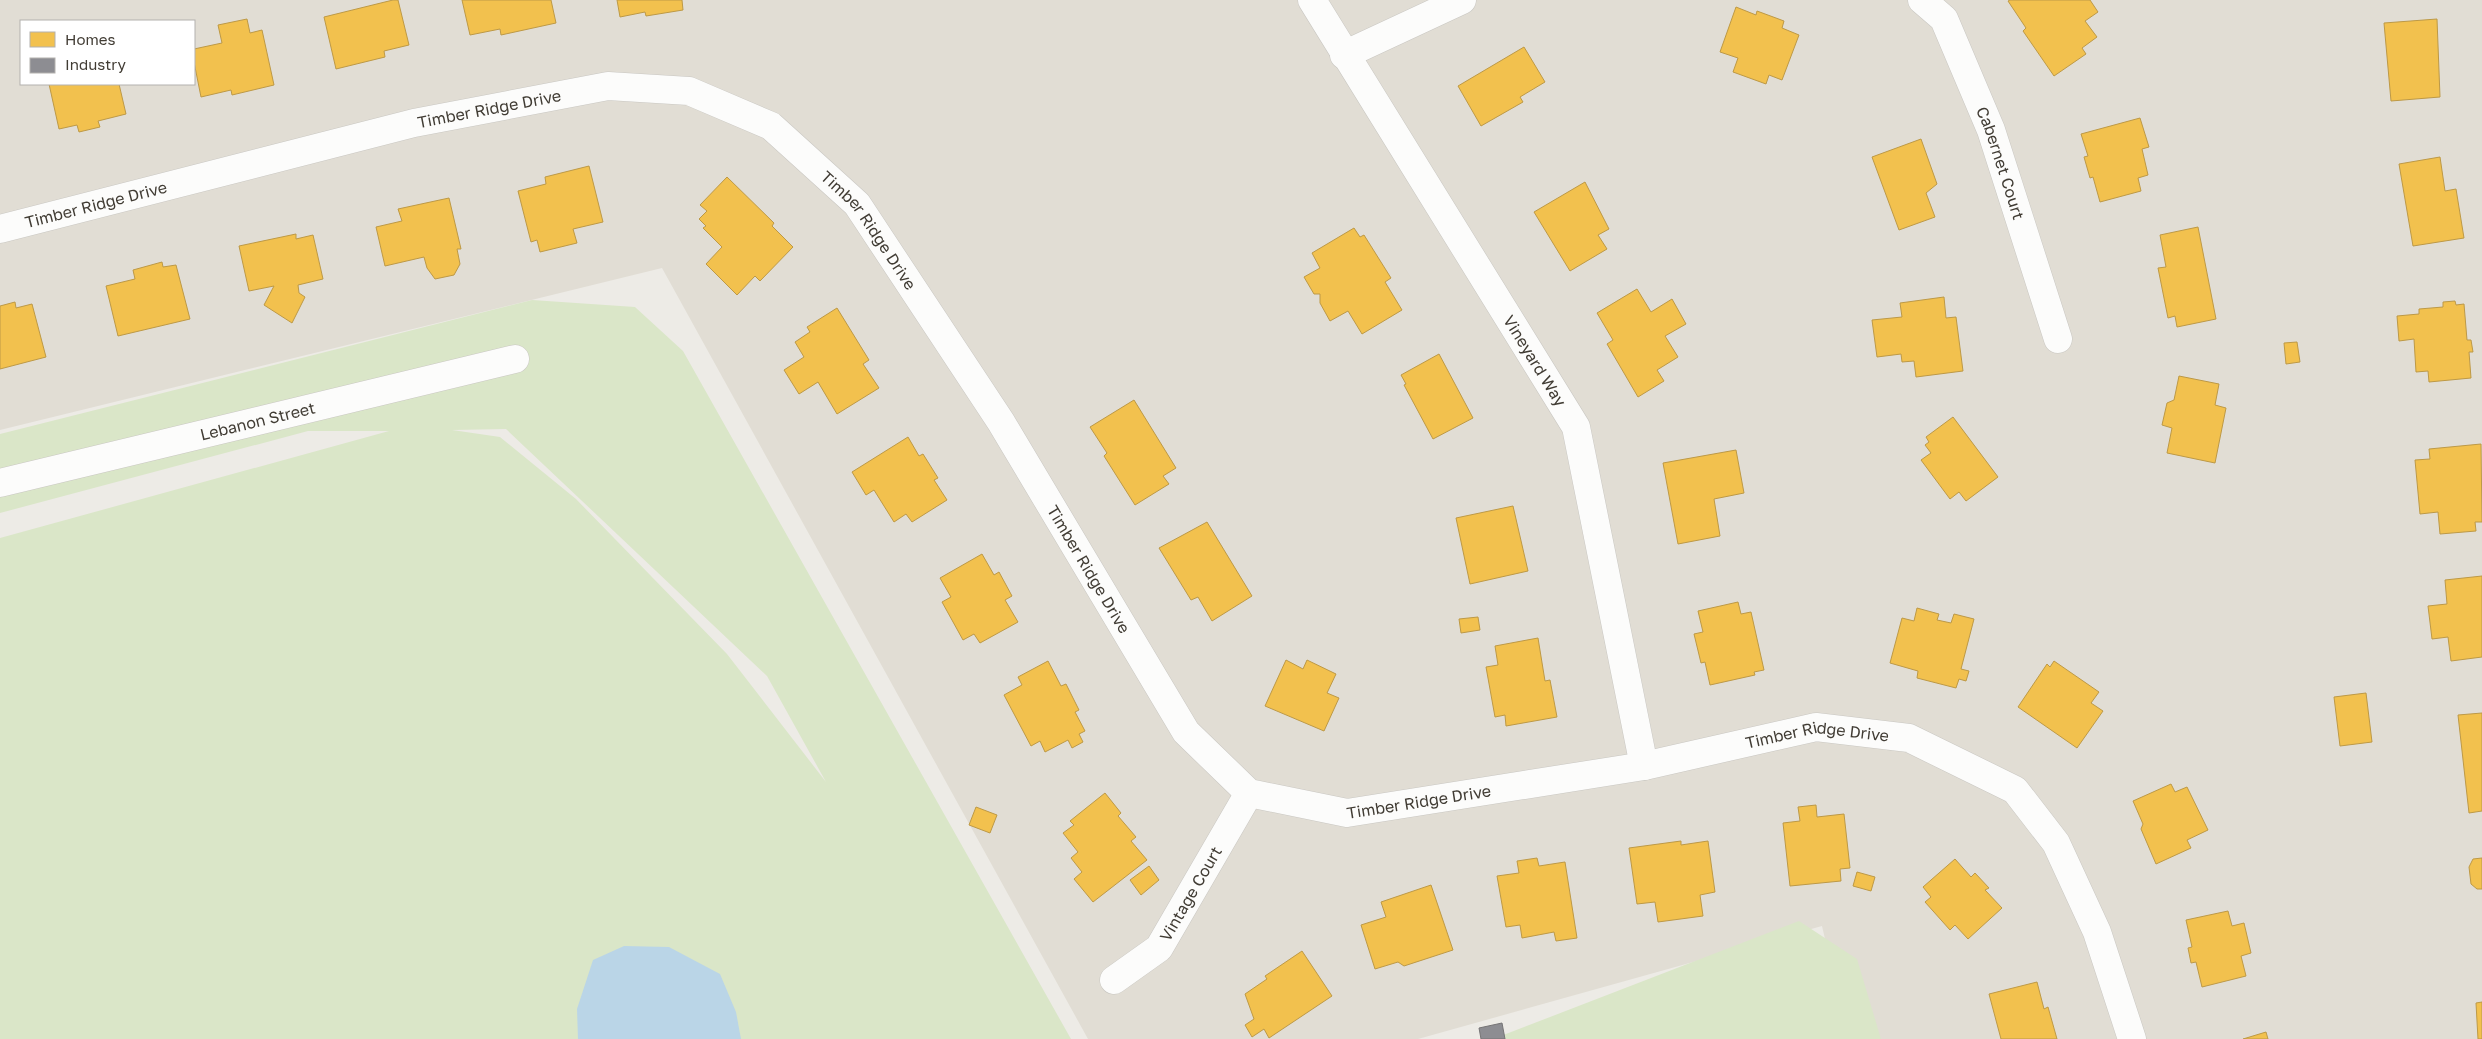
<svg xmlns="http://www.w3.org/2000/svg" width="2482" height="1039" viewBox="0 0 2482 1039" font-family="'Golos Text',sans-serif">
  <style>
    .residential { fill: #e1ddd4; fill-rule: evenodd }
    .green { fill: #dae6c8; fill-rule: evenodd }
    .water { fill: #bad5e7 }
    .homes { fill: #f2c14e; stroke: #bd9946 }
    .industry { fill: #8d8d92; stroke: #767576 }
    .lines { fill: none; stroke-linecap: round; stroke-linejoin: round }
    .minor-casing { stroke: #c9c7c2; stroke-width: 29 }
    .minor { stroke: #fcfcfb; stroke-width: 28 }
    .labels { text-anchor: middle; stroke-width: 5; stroke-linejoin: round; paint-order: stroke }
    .street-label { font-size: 16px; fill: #413c34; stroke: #fff }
  </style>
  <rect width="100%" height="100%" fill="#edebe6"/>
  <path class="residential" d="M0,0H2482V1039H1848L1822,926L1418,1039H1088L662,268L0,430ZM21,21H194V84H21Z"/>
  <g class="green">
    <path d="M532,300L635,307L683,351L1071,1039H0V538L389,431H308L0,513V434ZM506,429L767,676L826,782L727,654L576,499L500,437L452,430Z"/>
    <polygon points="1799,921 1857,959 1881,1039 1493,1039"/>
  </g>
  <polygon class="water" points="624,946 669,947 720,974 736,1012 741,1039 578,1039 577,1009 593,960"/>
  <g class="homes">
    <polygon points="393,0 398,0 409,45 384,51 385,57 336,69 324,17"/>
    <polygon points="462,0 551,0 556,23 501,35 500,29 470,35"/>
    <polygon points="617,0 682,0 683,10 646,16 645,12 620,17"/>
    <polygon points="2010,0 2090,0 2098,12 2085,21 2097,37 2082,48 2086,54 2054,76 2023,31 2026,28 2008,1"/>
    <polygon points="1736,7 1756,15 1757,11 1784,21 1782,28 1799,35 1782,80 1769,75 1766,84 1733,72 1738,58 1720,52"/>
    <polygon points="247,19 250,33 262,30 274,85 232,95 231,90 201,97 194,62 194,49 222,43 218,25"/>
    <polygon points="2437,19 2440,97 2391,101 2384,23"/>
    <polygon points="1524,47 1545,82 1520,97 1523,102 1481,126 1458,86"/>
    <polygon points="49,84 119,84 126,114 98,121 100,127 79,132 77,125 59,129"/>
    <polygon points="2140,118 2149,147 2142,149 2148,175 2138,178 2141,191 2100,202 2093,177 2090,178 2084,157 2088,156 2081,134"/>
    <polygon points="1921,139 1937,184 1926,193 1935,217 1899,230 1872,157"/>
    <polygon points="2440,157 2445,191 2456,189 2464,238 2413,246 2399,164"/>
    <polygon points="589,166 603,222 573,229 577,243 540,252 537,240 531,242 518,191 546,184 545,177"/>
    <polygon points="727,177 774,223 772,226 793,247 760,281 755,276 737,295 706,264 722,247 703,228 706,226 699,219 707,211 700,205"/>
    <polygon points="1585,182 1609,229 1598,235 1607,249 1570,271 1534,212"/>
    <polygon points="449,198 461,249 457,249 460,264 454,275 435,279 427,268 424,257 385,266 376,227 402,221 398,209"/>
    <polygon points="2198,227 2216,319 2177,327 2175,316 2168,318 2158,268 2166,267 2160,235"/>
    <polygon points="1354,228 1360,237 1364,235 1391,278 1385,282 1402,310 1362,334 1348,311 1330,321 1320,303 1320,294 1314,294 1304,277 1320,268 1312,253"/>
    <polygon points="296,234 296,239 313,235 323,279 298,285 299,293 305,297 292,323 264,305 274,286 249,291 239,246"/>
    <polygon points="162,262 163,267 176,265 190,319 118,336 106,286 135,279 133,270"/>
    <polygon points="1637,289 1651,312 1672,299 1686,324 1665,336 1678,357 1657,370 1664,381 1638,397 1607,344 1613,340 1597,313"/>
    <polygon points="1944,297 1946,318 1956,317 1963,371 1916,377 1914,361 1902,362 1901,354 1877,357 1872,320 1902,317 1900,303"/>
    <polygon points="2455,301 2456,305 2464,304 2467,340 2471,340 2473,352 2469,352 2471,378 2429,382 2428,371 2416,372 2414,339 2399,341 2397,316 2419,314 2419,309 2443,307 2443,302"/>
    <polygon points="15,302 16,308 32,304 46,357 0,369 0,306"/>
    <polygon points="837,308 869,360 863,364 879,388 837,414 818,382 799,394 784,370 804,357 795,342 810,332 807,327"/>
    <polygon points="2297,342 2300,362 2286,364 2284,343"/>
    <polygon points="1439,354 1473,418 1433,439 1404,385 1406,384 1401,375"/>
    <polygon points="2179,376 2219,384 2215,405 2226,408 2215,463 2167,453 2172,428 2162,425 2167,403 2174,400"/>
    <polygon points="1134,400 1176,468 1163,476 1169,484 1135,505 1104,456 1107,453 1090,427"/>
    <polygon points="1953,417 1998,477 1966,501 1959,492 1950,499 1921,460 1931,453 1925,445 1929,442 1926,437"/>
    <polygon points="908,437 919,456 923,454 938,478 934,480 947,500 912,522 906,514 894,522 874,490 866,495 852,472"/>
    <polygon points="2481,444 2482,522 2475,522 2476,531 2440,534 2438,512 2420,514 2415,460 2430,459 2429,449"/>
    <polygon points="1736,450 1744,493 1714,499 1720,536 1678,544 1663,463"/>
    <polygon points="1513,506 1528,571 1470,584 1456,518"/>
    <polygon points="1207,522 1252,596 1212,621 1198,597 1191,600 1159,548"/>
    <polygon points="982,554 994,575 999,572 1012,596 1005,600 1018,622 980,643 974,634 963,640 942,602 951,597 940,578"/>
    <polygon points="2482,576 2482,657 2451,661 2448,637 2432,639 2428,606 2447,604 2445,580"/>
    <polygon points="1738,602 1741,614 1751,612 1764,670 1754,672 1755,675 1710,685 1705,662 1701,663 1694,634 1703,632 1698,611"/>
    <polygon points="1917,608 1939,614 1937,620 1951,623 1954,614 1974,619 1961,669 1969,671 1966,681 1959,679 1956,688 1917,678 1918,671 1890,663 1902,618 1914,621"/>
    <polygon points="1478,617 1480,630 1461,633 1459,619"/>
    <polygon points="1538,638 1545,681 1550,680 1557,717 1506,726 1505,715 1495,717 1486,667 1498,665 1495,646"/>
    <polygon points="1286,660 1303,669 1307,660 1336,674 1327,693 1339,698 1324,731 1265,706"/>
    <polygon points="1048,661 1061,686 1066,684 1079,710 1075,712 1085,731 1079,734 1083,742 1072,748 1068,740 1045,752 1040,741 1031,746 1004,695 1022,685 1018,677"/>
    <polygon points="2054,661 2099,692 2091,703 2103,711 2077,748 2018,707 2047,664 2050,667"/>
    <polygon points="2366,693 2372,742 2340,746 2334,697"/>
    <polygon points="2482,713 2482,811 2469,813 2458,715"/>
    <polygon points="2171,784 2175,792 2187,787 2208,830 2187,840 2191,848 2156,864 2141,829 2143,824 2133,801"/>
    <polygon points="1105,793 1121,813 1118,816 1136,837 1131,841 1147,860 1093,902 1074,879 1082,872 1071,858 1078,852 1063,833 1074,825 1070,821"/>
    <polygon points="1816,805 1817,817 1844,814 1850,868 1840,869 1841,881 1790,886 1783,823 1800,821 1798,807"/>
    <polygon points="976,807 997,815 990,833 969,825"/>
    <polygon points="1681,841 1681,845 1708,841 1715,892 1700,895 1703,916 1658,922 1655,902 1637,904 1629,848"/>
    <polygon points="1537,858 1539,866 1565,862 1577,938 1556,941 1554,932 1522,938 1520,925 1506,927 1497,876 1519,873 1517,861"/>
    <polygon points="2482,858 2482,889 2477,889 2471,884 2469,867 2473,859"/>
    <polygon points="1955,859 1971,877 1975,873 1989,888 1985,890 2002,908 1968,939 1955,925 1950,930 1925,902 1931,897 1923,887"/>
    <polygon points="1149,866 1159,880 1141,895 1130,880"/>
    <polygon points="1857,872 1875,877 1871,891 1853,886"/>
    <polygon points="1431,885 1453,950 1404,966 1398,962 1375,969 1361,925 1386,917 1381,902"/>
    <polygon points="2228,911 2232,926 2244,923 2251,953 2241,956 2246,976 2202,987 2196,962 2191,963 2188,948 2192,947 2186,920"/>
    <polygon points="1302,951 1332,996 1269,1038 1264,1029 1252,1037 1245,1025 1254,1019 1245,994 1267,979 1265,976"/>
    <polygon points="2037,982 2044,1009 2048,1007 2057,1039 2001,1039 1989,994"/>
    <polygon points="2482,1002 2482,1039 2478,1039 2476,1003"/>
    <polygon points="2266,1032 2268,1039 2243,1039"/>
  </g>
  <polygon class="industry" points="1502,1023 1505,1039 1481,1039 1479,1028"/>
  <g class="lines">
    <defs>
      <g id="minor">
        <path id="s1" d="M1312,0L1576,427L1644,766"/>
        <path id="s2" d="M1922,0L1944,19L1991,130L2058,339"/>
        <polyline points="1344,55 1462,0"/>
        <path id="s3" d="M0,229L414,123L608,86L689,91L771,126L857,204L1001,422L1186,732L1249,793L1347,813L1644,766L1816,727L1909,738L2015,790L2056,843L2097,932L2132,1039"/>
        <path id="s4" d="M0,483L515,359"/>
        <path id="s5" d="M1114,980L1159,948L1249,793"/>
      </g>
    </defs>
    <use href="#minor" class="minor-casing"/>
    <use href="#minor" class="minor"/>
  </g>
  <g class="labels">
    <g class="street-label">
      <text dy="6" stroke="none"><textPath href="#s3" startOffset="504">Timber Ridge Drive</textPath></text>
      <text dy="6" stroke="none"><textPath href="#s2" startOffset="184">Cabernet Court</textPath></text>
      <text dy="6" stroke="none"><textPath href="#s3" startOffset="99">Timber Ridge Drive</textPath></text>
      <text dy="6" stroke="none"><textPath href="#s3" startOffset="939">Timber Ridge Drive</textPath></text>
      <text dy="6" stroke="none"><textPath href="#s1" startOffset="424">Vineyard Way</textPath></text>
      <text dy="6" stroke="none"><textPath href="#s4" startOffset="265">Lebanon Street</textPath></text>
      <text dy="6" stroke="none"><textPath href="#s3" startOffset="1344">Timber Ridge Drive</textPath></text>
      <text dy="6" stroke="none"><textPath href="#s3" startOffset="2199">Timber Ridge Drive</textPath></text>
      <text dy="6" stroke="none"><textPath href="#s3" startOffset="1794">Timber Ridge Drive</textPath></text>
      <text dy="6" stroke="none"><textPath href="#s5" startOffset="118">Vintage Court</textPath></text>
    </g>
  </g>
  <rect x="20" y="20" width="175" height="65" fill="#ffffff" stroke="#b3b1ae"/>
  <rect x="30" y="32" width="25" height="15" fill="#f2c14e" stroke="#b3b1ae"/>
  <text x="65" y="45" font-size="15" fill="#413c34">Homes</text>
  <rect x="30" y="58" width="25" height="15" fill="#8d8d92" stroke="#b3b1ae"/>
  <text x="65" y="70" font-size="15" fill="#413c34">Industry</text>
</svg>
